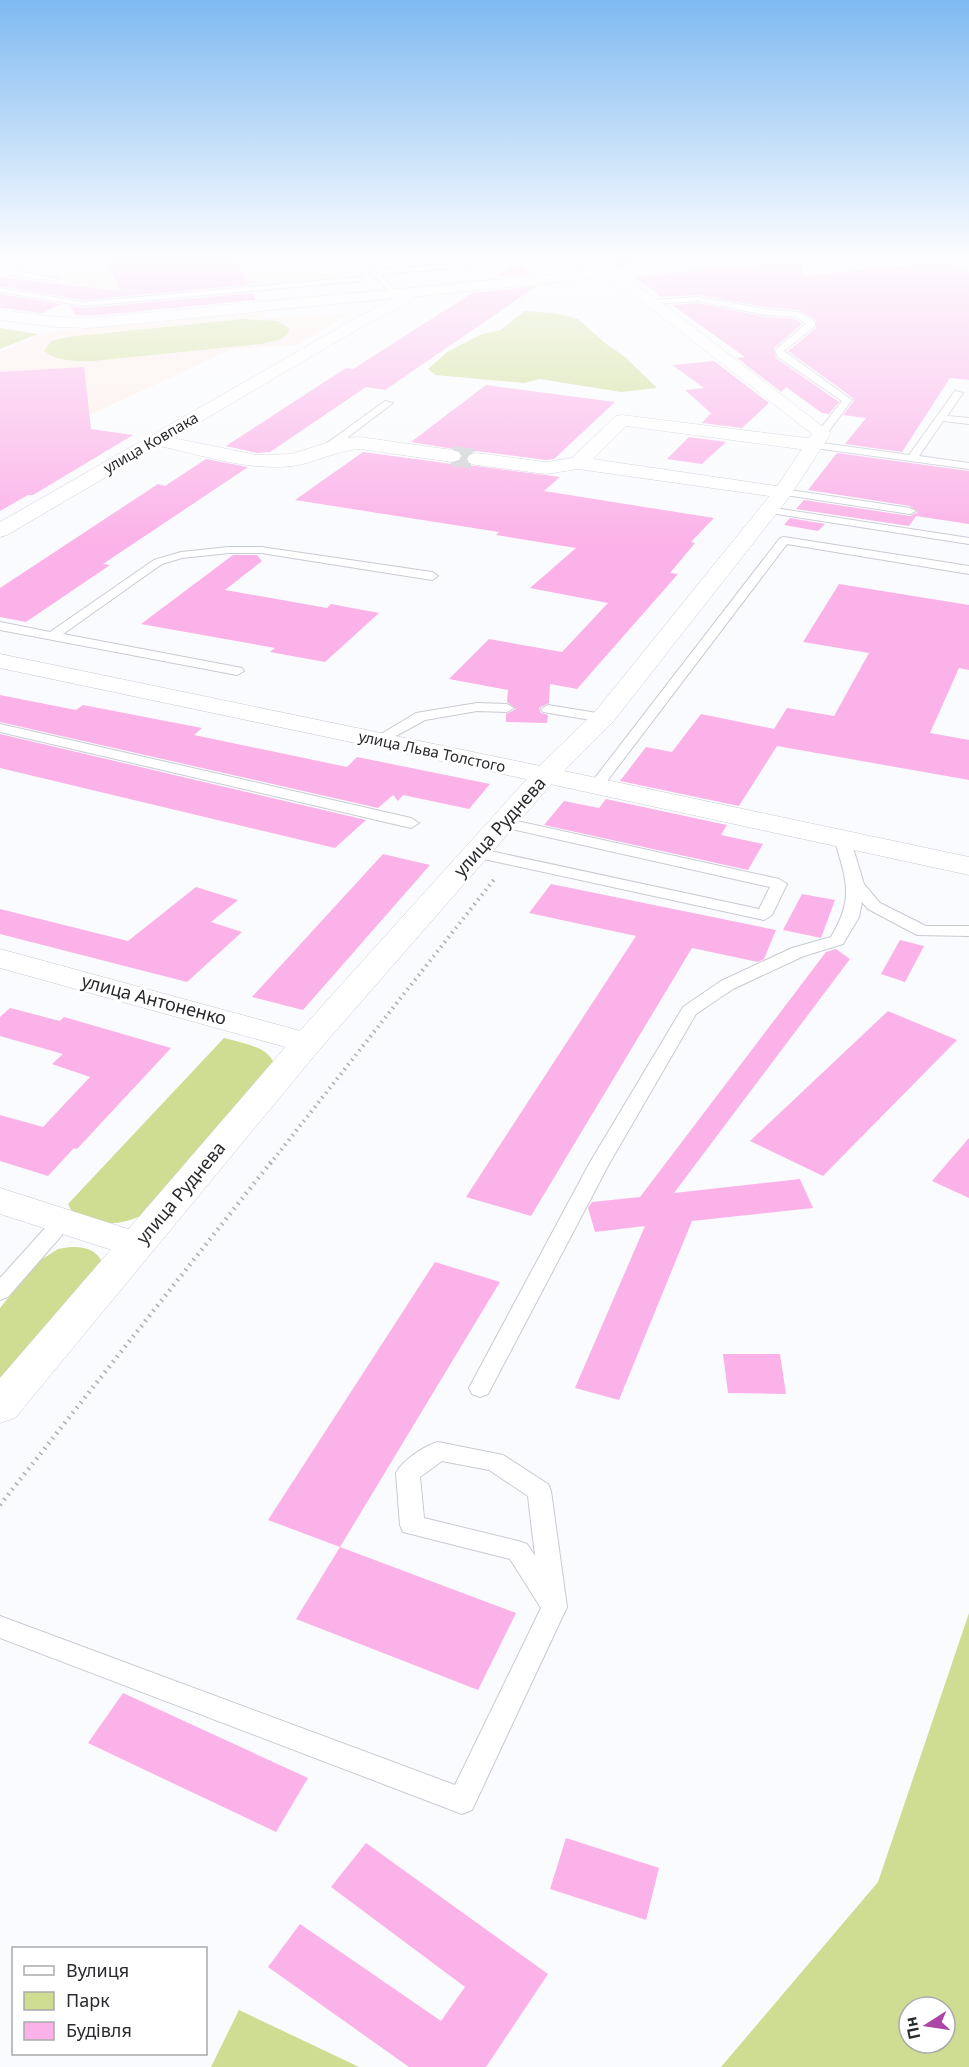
<svg xmlns="http://www.w3.org/2000/svg" width="969" height="2067" viewBox="0 0 969 2067" font-family="'Noto Sans',sans-serif">
  <style>
    .education { fill: #fceee7 }
    .green { fill: #cedd91; fill-rule: evenodd }
    .building { fill: #fbb2e8 }
    .lines { fill: none; stroke-linecap: round; stroke-linejoin: round }
    .secondary-tunnel { stroke: #d0d1d4; stroke-width: 20; stroke-dasharray: 20 10; stroke-linecap: butt }
    .lane-casing { stroke: #c9cbd3; stroke-width: 2 }
    .street-casing { stroke: #c9cbd3; stroke-width: 1 }
    .secondary-casing { stroke: #c9cbd3; stroke-width: 1 }
    .primary-casing { stroke: #c9cbd3; stroke-width: 1 }
    .path-far2 { stroke: #aeafb2; stroke-width: 1.5; stroke-dasharray: 1 2; stroke-linecap: butt }
    .path-far1 { stroke: #aeafb2; stroke-width: 4; stroke-dasharray: 1.5 4.5; stroke-linecap: butt }
    .path { stroke: #aeafb2; stroke-width: 4.5; stroke-dasharray: 1.5 5; stroke-linecap: butt }
    .lane { fill: #fff; fill-rule: evenodd }
    .street { fill: #fff; fill-rule: evenodd }
    .secondary { fill: #fff; fill-rule: evenodd }
    .primary { fill: #fff; fill-rule: evenodd }
    .labels { text-anchor: middle; stroke-width: 6; stroke-linejoin: round; paint-order: stroke }
    .far-street-label { font-size: 15px; fill: #292a2d; stroke: #fff }
    .street-label { font-size: 18px; fill: #292a2d; stroke: #fff }
  </style>
  <rect width="100%" height="100%" fill="#fafbfe"/>
  <g class="education">
    <polygon points="61,254 327,254 344,278 69,296"/>
    <polygon points="262,312 266,318 351,313 297,345 232,349 74,422 0,431 0,352 45,332"/>
  </g>
  <g class="green">
    <polygon points="524,311 554,313 578,319 605,343 625,357 657,388 621,392 540,379 524,383 435,375 428,369 447,352 482,334 501,330"/>
    <path d="M243,319L278,321L289,328L288,334L281,339L262,344L93,361C75,361 58,362 44,351L51,341L68,337Z"/>
    <polygon points="0,328 38,334 0,349"/>
    <path d="M224,1038C245,1044 271,1046 276,1069L143,1215C110,1229 104,1223 72,1212L68,1204Z"/>
    <path d="M70,1247C86,1247 96,1249 103,1264L0,1392V1308L39,1261L58,1249Z"/>
    <path d="M969,1613V2067H721L878,1882ZM909,2007H945V2043H909Z"/>
    <polygon points="239,2010 359,2067 211,2067"/>
  </g>
  <g class="building">
    <polygon points="105,254 234,254 248,285 84,300 0,286 0,277 120,291"/>
    <polygon points="667,254 733,254 617,266 608,261"/>
    <polygon points="802,260 803,276 946,261 969,272 969,380 950,378 902,452 845,444 866,418 843,415 854,401 853,398 788,351 816,328 816,320 798,310 765,307 698,295 661,297 635,277"/>
    <polygon points="511,267 523,267 532,274 496,277"/>
    <polygon points="537,286 385,390 366,387 270,452 257,453 226,446 346,368 353,369 472,293"/>
    <polygon points="252,293 256,300 90,316 76,315 70,306 84,308"/>
    <polygon points="0,294 61,304 42,313 0,308"/>
    <polygon points="698,303 765,317 795,319 802,324 774,348 776,358 839,402 829,414 822,413 786,387 781,392 737,358 745,357 672,305"/>
    <polygon points="714,361 769,403 742,428 702,423 710,414 713,415 685,390 704,388 672,365"/>
    <polygon points="84,367 91,429 133,435 33,495 28,495 0,511 0,372"/>
    <polygon points="486,385 615,402 554,459 546,460 476,451 467,454 465,460 468,465 560,477 544,491 714,518 691,542 695,543 670,573 678,574 577,689 550,684 549,703 539,708 541,713 548,715 547,723 506,722 506,714 516,709 507,702 508,690 449,679 489,639 562,652 608,603 530,588 576,548 496,535 499,532 295,500 363,452 452,464 460,462 463,457 460,450 411,442"/>
    <polygon points="689,437 726,442 702,464 667,459"/>
    <polygon points="837,453 969,471 969,524 916,516 909,526 796,509 804,500 910,516 918,512 910,506 808,490"/>
    <polygon points="206,459 248,467 103,564 110,565 26,622 0,617 0,588 158,484 165,486"/>
    <polygon points="790,518 825,524 818,531 784,525"/>
    <polygon points="233,555 257,555 262,561 225,590 327,608 331,604 379,613 325,662 270,652 275,648 141,624"/>
    <polygon points="839,584 969,605 969,670 959,668 930,733 969,740 969,780 777,746 739,806 620,781 646,747 672,752 701,714 774,729 787,708 834,716 869,653 803,642"/>
    <polygon points="0,695 76,710 83,705 202,728 194,735 347,767 357,757 490,784 469,809 403,795 398,801 393,795 378,808 0,722"/>
    <polygon points="0,734 366,820 335,848 0,768"/>
    <polygon points="606,799 727,825 721,835 763,844 748,870 544,825 564,801 599,808"/>
    <polygon points="383,854 430,865 303,1010 252,997"/>
    <polygon points="551,884 776,930 764,959 758,962 692,948 531,1216 466,1197 636,936 529,913"/>
    <polygon points="196,887 238,900 211,922 242,932 187,982 0,934 0,909 128,941"/>
    <polygon points="802,894 835,900 821,938 783,930"/>
    <polygon points="900,940 924,946 905,982 881,974"/>
    <polygon points="836,949 850,959 674,1193 800,1179 813,1208 692,1221 619,1400 575,1388 645,1226 595,1232 588,1208 592,1202 640,1197 826,952"/>
    <polygon points="10,1008 60,1021 64,1017 171,1048 77,1149 74,1148 48,1176 0,1161 0,1115 43,1127 90,1077 52,1064 63,1054 0,1036 0,1017"/>
    <polygon points="888,1011 957,1040 823,1176 750,1141"/>
    <polygon points="969,1138 969,1198 932,1181"/>
    <polygon points="435,1262 500,1282 340,1547 268,1520"/>
    <polygon points="723,1354 780,1354 786,1394 728,1393"/>
    <polygon points="340,1547 516,1613 478,1690 296,1619"/>
    <polygon points="123,1693 308,1778 276,1832 88,1743"/>
    <polygon points="566,1838 659,1868 646,1920 550,1889"/>
    <polygon points="366,1843 548,1974 486,2067 409,2067 268,1967 300,1924 441,2021 465,1987 331,1887"/>
  </g>
  <g class="lines">
    <polyline class="secondary-tunnel" points="452,456 476,459"/>
    <defs>
      <g id="lane">
        <polygon points="6,254 14,254 17,271 59,279 55,281 10,275"/>
        <polygon points="450,254 459,254 472,265 468,267 380,274 397,293 393,295 370,272 374,270 461,263"/>
        <polygon points="489,254 527,254 523,256 493,256"/>
        <polygon points="358,277 361,277 361,281 84,306 0,292 0,288 84,302"/>
        <polygon points="698,297 765,309 798,312 815,322 815,326 784,351 852,400 826,435 817,433 842,401 778,357 775,350 806,324 796,317 765,315 698,301 652,304 648,302 652,300"/>
        <polygon points="955,391 963,393 947,416 969,418 969,424 943,421 919,456 969,463 969,469 815,448 810,445 815,442 909,455"/>
        <polygon points="385,401 393,403 331,450 323,450 323,446"/>
        <polygon points="783,489 910,508 916,511 910,514 779,494 778,492"/>
        <polygon points="768,507 969,538 969,544 764,512 762,510"/>
        <polygon points="784,537 969,566 969,574 787,544 601,789 591,789 589,786 591,783 780,538"/>
        <polygon points="229,547 261,547 432,572 438,576 432,580 261,553 229,553 182,558 162,564 63,634 242,668 244,671 237,675 0,630 0,622 50,632 154,560 181,552"/>
        <polygon points="477,703 507,704 514,708 507,712 477,711 425,720 383,743 373,743 371,740 416,713"/>
        <polygon points="548,705 603,714 610,718 603,722 543,712 541,709"/>
        <polygon points="0,724 411,818 419,823 411,828 0,732"/>
        <polygon points="503,818 779,879 787,884 772,915 764,920 470,856 468,853 470,850 476,848 759,909 770,887 498,826 495,823 498,820"/>
        <path d="M842,833L850,838L864,884L880,903L926,926H969V936L917,935L868,909L862,902L859,917L843,944L804,956L733,989L696,1014L609,1164L488,1394L480,1397L472,1394L469,1388L589,1164L683,1007L721,981L792,948L831,937C855,897 846,880 834,838Z"/>
        <polygon points="62,1215 69,1217 72,1222 69,1227 8,1297 0,1300 0,1278 55,1217"/>
        <path d="M438,1442L503,1455L548,1484L551,1491L567,1607L472,1810L462,1814L0,1638V1616L455,1785L541,1608L510,1559L403,1532L400,1525L396,1473C403,1460 424,1446 438,1442ZM442,1461L489,1470L528,1496L535,1556L527,1544L518,1541L424,1518L420,1477Z"/>
      </g>
      <g id="street">
        <polygon points="545,767 969,857 969,875 536,781 532,775 536,769"/>
        <polygon points="0,949 319,1036 324,1043 319,1050 307,1053 0,968"/>
        <polygon points="0,1188 150,1236 156,1245 150,1254 137,1258 0,1214"/>
      </g>
      <g id="secondary">
        <path d="M620,268L627,272L625,275L411,297L413,299L410,302L368,323L173,438L257,455L291,454L343,438L360,437L452,450L459,452L461,456L459,460L452,462L360,449C336,450 316,463 292,466C248,471 202,455 159,446L7,535L0,537V522L358,317L395,298L90,328L56,327L0,320V310L56,317L90,318Z"/>
        <polygon points="622,415 815,439 822,441 824,445 822,449 815,451 626,426 593,459 790,488 793,492 790,496 783,498 578,469 546,474 476,465 469,463 467,459 469,455 476,453 546,462 572,458 616,416"/>
        <polygon points="0,654 545,767 554,769 558,775 554,781 545,783 0,668"/>
      </g>
      <polygon id="primary" points="757,254 809,254 802,258 626,276 626,279 657,299 831,433 790,496 612,723 554,781 319,1050 15,1418 0,1423 0,1378 295,1036 536,769 594,713 776,488 812,434 647,305 611,280 615,269 620,268"/>
    </defs>
    <use href="#lane" class="lane-casing"/>
    <use href="#street" class="street-casing"/>
    <use href="#secondary" class="secondary-casing"/>
    <use href="#primary" class="primary-casing"/>
    <polyline class="path-far2" points="825,256 840,254"/>
    <polyline class="path-far1" points="270,1164 496,877"/>
    <polyline class="path" points="0,1505 271,1162"/>
    <use href="#lane" class="lane"/>
    <use href="#street" class="street"/>
    <use href="#secondary" class="secondary"/>
    <use href="#primary" class="primary"/>
  </g>
  <linearGradient id="sky" x2="0" y2="1"><stop stop-color="#7ebaf1"/><stop offset="0.47" stop-color="#fdfdff"/><stop offset="1" stop-color="#fdfdff" stop-opacity="0"/></linearGradient>
  <rect width="969" height="544" fill="url(#sky)"/>
  <g class="labels">
    <g class="far-street-label">
      <text transform="translate(151 443) rotate(-30)" y="5">улица Ковпака</text>
      <text transform="translate(432 752) rotate(12)" y="5">улица Льва Толстого</text>
    </g>
    <g class="street-label">
      <text transform="translate(500 827) rotate(-48)" y="6">улица Руднева</text>
      <text transform="translate(154 1000) rotate(15)" y="6">улица Антоненко</text>
      <text transform="translate(181 1193) rotate(-50)" y="6">улица Руднева</text>
    </g>
  </g>
  <rect x="12" y="1947" width="195" height="108" fill="#ffffff" stroke="#a9aaab" stroke-width="1.5"/>
  <rect x="24" y="1966" width="30" height="9" fill="#ffffff" stroke="#a9aaab" stroke-width="1.5"/>
  <text x="66" y="1977" font-size="18" fill="#292a2d">Вулиця</text>
  <rect x="24" y="1992" width="30" height="18" fill="#cedd91" stroke="#a9aaab" stroke-width="1.5"/>
  <text x="66" y="2007" font-size="18" fill="#292a2d">Парк</text>
  <rect x="24" y="2022" width="30" height="18" fill="#fbb2e8" stroke="#a9aaab" stroke-width="1.5"/>
  <text x="66" y="2037" font-size="18" fill="#292a2d">Будівля</text>
  <g transform="translate(927 2025) rotate(258)"><circle r="28" fill="#ffffff" stroke="#a9aaab" stroke-width="1.5"/>
  <path d="M0-4.5L10 22L0 15L-10 22Z" fill="#ad45a7"/>
  <text y="-9" font-size="16" font-weight="bold" text-anchor="middle" fill="#292a2d">Пн</text>
  </g>
</svg>
